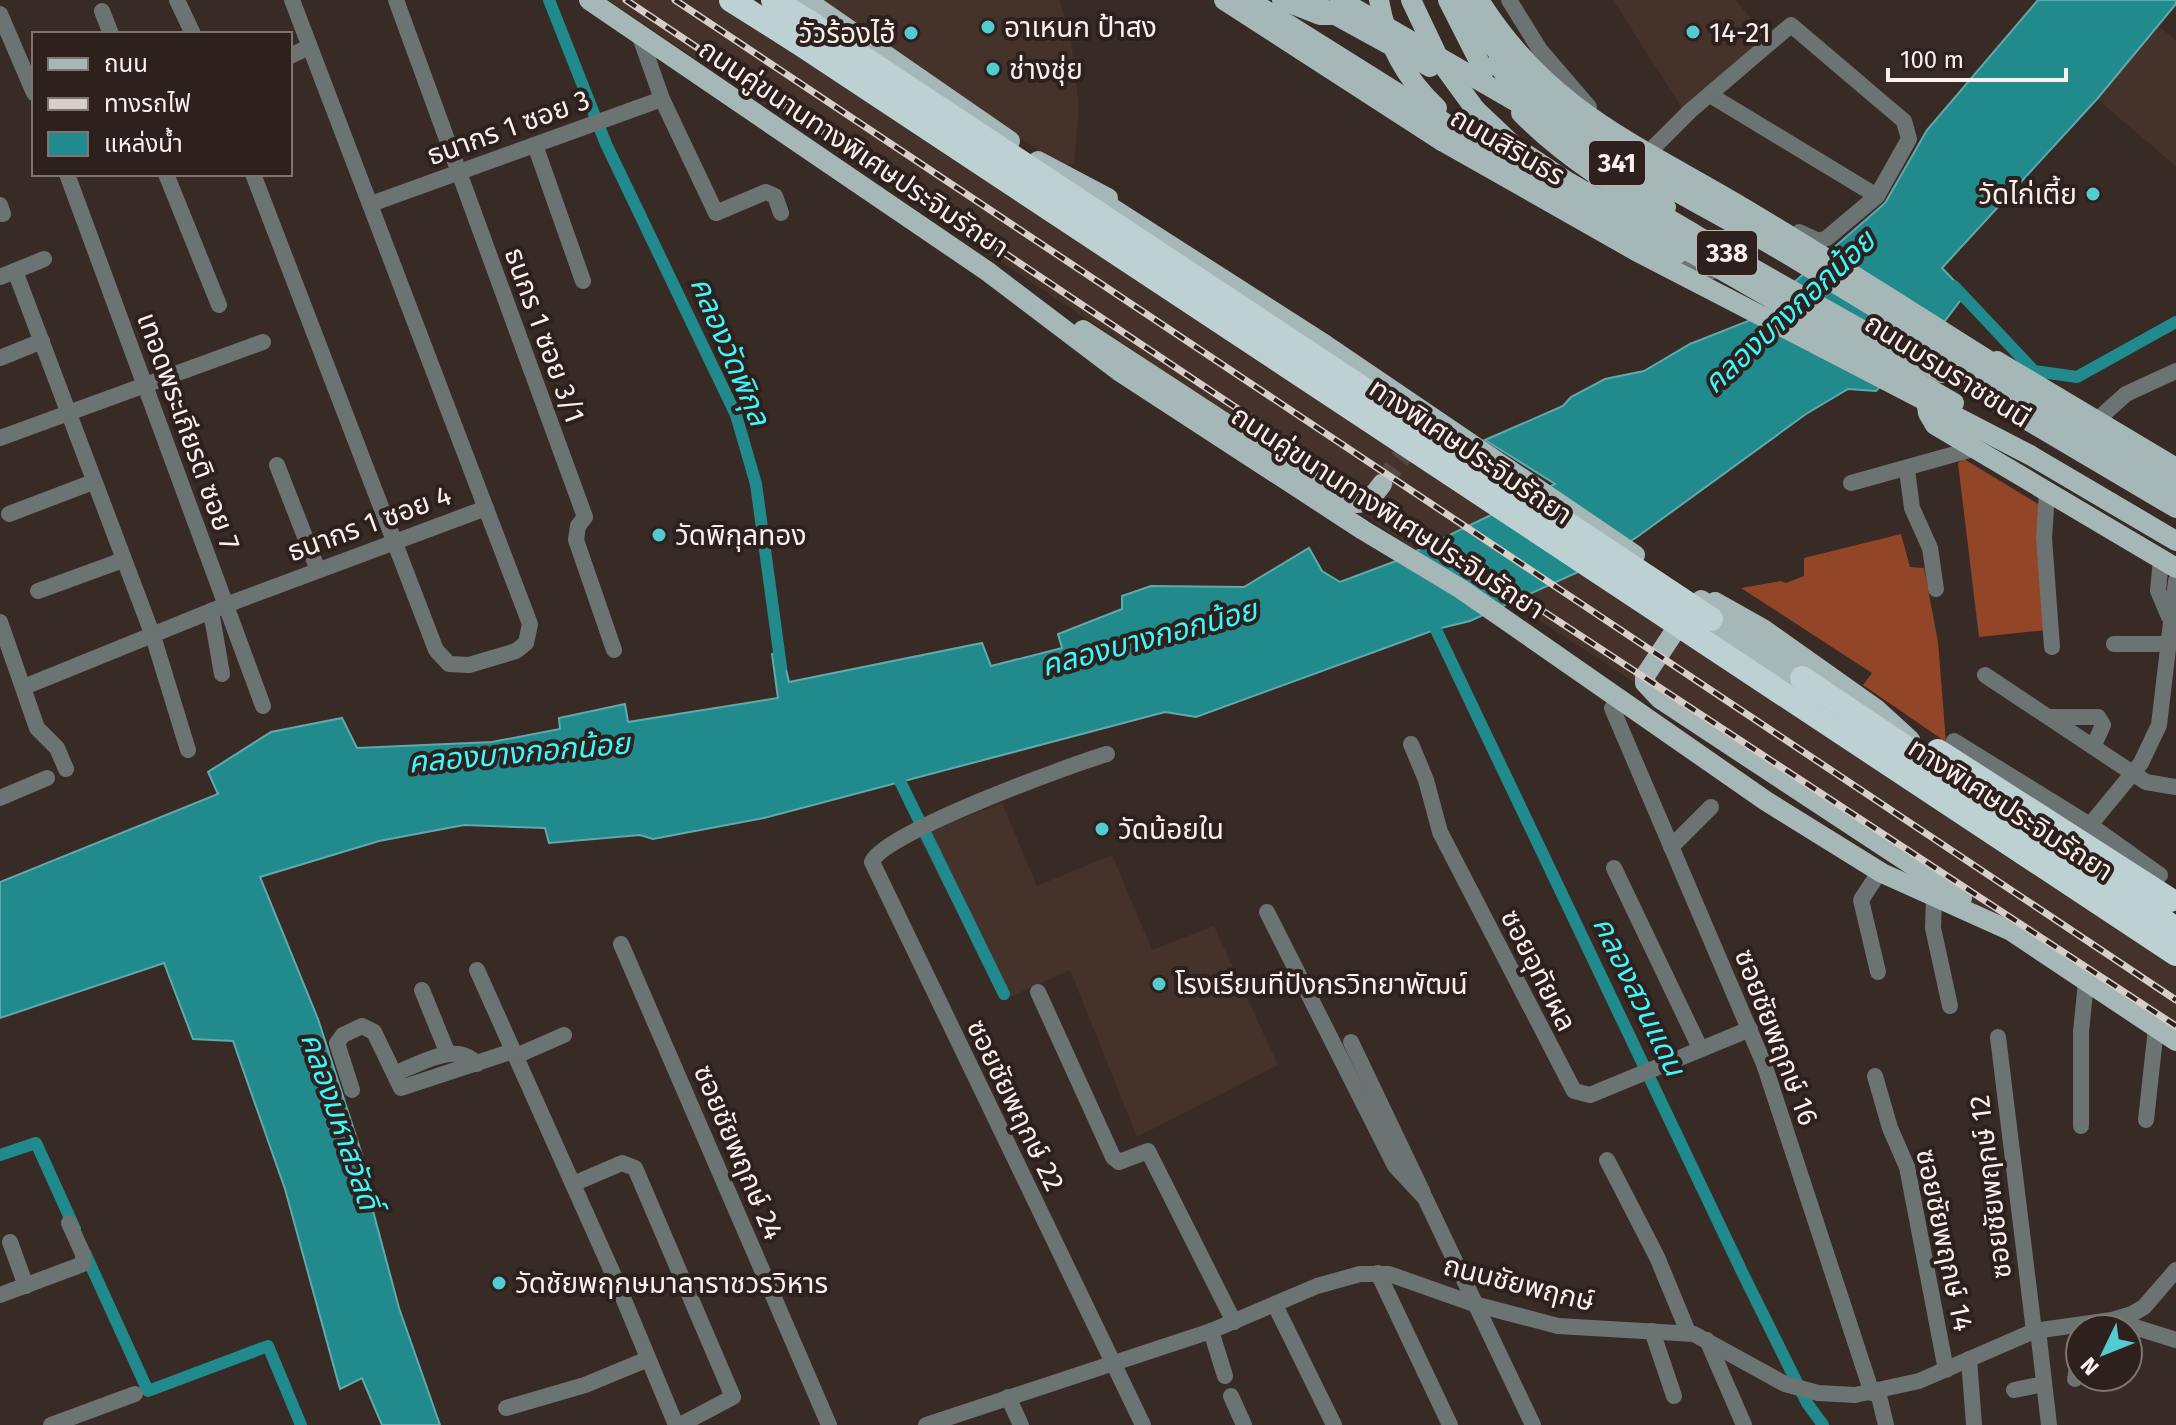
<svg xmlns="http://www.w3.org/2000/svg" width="2176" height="1425" viewBox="0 0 2176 1425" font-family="'Fira Sans','Noto Sans Thai',sans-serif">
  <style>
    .built { fill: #45322b }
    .forest { fill: #934528 }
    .water { fill: #208a8d; stroke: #61a9aa; stroke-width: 2 }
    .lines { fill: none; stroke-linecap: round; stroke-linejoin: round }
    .canal { stroke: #208a8d; stroke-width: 12 }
    .major-tunnel { stroke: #554944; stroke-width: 20; stroke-dasharray: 20 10; stroke-linecap: butt }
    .minor { stroke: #6b7373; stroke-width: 16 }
    .major { stroke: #a6b7b7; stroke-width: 20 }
    .highway { stroke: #bed1d2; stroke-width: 24 }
    .rail-casing { stroke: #d7cdc9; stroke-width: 7 }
    .rail { stroke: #2e211d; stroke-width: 4; stroke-dasharray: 12; stroke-linecap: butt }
    .major-bridge { stroke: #a6b7b7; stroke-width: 20 }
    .highway-bridge { stroke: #bed1d2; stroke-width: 24 }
    .poi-dot { fill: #52ccd0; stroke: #2e211d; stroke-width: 3 }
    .labels { text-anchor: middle; stroke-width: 8; stroke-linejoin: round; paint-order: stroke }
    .shield { fill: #2e211d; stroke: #bdb3af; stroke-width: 2 }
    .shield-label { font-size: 26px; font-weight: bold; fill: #faf1ee }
    .poi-label { font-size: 28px; fill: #faf1ee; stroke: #2e211d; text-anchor: start }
    .street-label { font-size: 28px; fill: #faf1ee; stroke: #2e211d }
    .water-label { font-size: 30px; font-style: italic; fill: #3afaff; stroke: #2e211d }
  </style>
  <rect width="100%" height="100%" fill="#382b26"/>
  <g class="built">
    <polygon points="608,0 754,0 1520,501 1416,551 1114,337"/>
    <polygon points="801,0 1059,0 1070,33 1079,106 1074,164 1061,164"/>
    <polygon points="1613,0 1735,0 1767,37 1682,108"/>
    <polygon points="2157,25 2176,40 2176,166 2097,99"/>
    <polygon points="1589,567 2176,948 2176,1034 1511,602"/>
    <polygon points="1002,803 1037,886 1112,855 1152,950 1214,926 1278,1065 1137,1137 1070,970 1003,1000 918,836"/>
  </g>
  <g class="forest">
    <polygon points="1964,459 2043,507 2047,630 1979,637 1958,463"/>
    <polygon points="1901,534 1910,567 1924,568 1938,642 1946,742 1863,685 1872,673 1741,588 1781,581 1786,583 1804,576 1804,558"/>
  </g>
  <polygon class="water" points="2038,0 2176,0 2176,4 2097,99 1942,268 1966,293 1944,322 1876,391 1848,389 1806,414 1637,537 1589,567 1470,621 1437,629 1196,717 1165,712 764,818 653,839 640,835 549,843 545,828 464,825 379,841 260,877 318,1019 365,1164 361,1166 399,1308 440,1425 382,1425 362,1378 340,1389 285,1189 233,1041 193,1039 164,963 0,1018 0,882 218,794 208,772 271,732 342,718 357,748 492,742 560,729 559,718 625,704 628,722 778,698 772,654 782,652 789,682 982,643 991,666 1062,648 1058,634 1122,609 1122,596 1151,586 1244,587 1309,548 1322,571 1340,582 1396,561 1555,484 1485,440 1563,406 1571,397 1605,379 1644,371 1690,344 1751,320 1885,203 1927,130"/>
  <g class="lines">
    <g class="canal">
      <polyline points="549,0 606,144 736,415 756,484 781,667"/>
      <polyline points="1954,286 2034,371 2077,377 2176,322"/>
      <polyline points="1429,615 1744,1276 1807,1403 1823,1425"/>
      <polyline points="893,767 1004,994"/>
      <polyline points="0,1155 36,1143 75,1229"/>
      <polyline points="85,1253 148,1391 268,1346 301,1425"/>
    </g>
    <polyline class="major-tunnel" points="1382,484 1405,452"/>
    <g class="minor">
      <polyline points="177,0 193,34"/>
      <polyline points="396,0 585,517 578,526 576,540 614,650"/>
      <polyline points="1509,0 1540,50 1589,107"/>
      <polyline points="102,11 111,34"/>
      <polyline points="0,14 34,93"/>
      <polyline points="639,34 662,99 716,213 766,192 775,196 781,213"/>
      <polyline points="290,56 309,47"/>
      <polyline points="1710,95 1877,196"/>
      <polyline points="535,145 583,281"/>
      <polyline points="1652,149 1690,111 1791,25 1904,121 1909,139 1877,196 1827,238 1819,241 1799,232"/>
      <polyline points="67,174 263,706"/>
      <polyline points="166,174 219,305"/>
      <polyline points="253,174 436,650 449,664 469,665 516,651 526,643 530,624 292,0"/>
      <polyline points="371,204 662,99"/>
      <polyline points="0,205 3,214"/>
      <path d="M1672,257C1719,281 1721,276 1745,231L1743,221"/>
      <polyline points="15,271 153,636 188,750"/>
      <polyline points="0,277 44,259"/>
      <polyline points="0,358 42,341"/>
      <polyline points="2097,420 2126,394 2176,371"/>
      <polyline points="0,438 263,342"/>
      <polyline points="277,465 318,570"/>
      <polyline points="1907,470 1912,508 1930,548 1936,589"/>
      <polyline points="1851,483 1973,449"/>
      <polyline points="2047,493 2044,538 2052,647"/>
      <polyline points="9,514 93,482"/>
      <polyline points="2161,559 2158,591 2169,617"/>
      <polyline points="38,591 123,560"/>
      <polyline points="211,611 222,674"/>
      <polyline points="0,622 37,728 57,748 66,769"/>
      <polyline points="2114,644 2167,644"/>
      <polyline points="1985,675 2146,782 2176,787"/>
      <polyline points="24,687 226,605 486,508"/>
      <polyline points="1612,708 1764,1064 1872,1393"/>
      <polyline points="2049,717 2098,717 2103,725 2094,745"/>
      <polyline points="1954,741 2090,825 2141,763 2159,725 2176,581"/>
      <polyline points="1411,744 1426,780 1440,832 1574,1091 1590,1095 1750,1029"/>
      <path d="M1107,754C1070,765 883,833 872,862L1143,1425"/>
      <polyline points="0,798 47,778"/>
      <polyline points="2090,825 2160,875"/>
      <polyline points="1671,847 1711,807"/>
      <polyline points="1614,868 1700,1048"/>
      <polyline points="1934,896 1933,928 1950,1006"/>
      <polyline points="1267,912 1395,1166 1425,1198 1533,1425"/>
      <polyline points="621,944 829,1425"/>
      <polyline points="477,970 614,1276 676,1425"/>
      <polyline points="1878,972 1861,900 1880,871"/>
      <polyline points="422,990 448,1054"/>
      <polyline points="1038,992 1113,1157 1119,1162 1148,1151 1234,1322"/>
      <polyline points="1998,1037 2034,1331"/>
      <polyline points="1351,1042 1423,1193"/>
      <polyline points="516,1056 564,1035"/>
      <path d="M403,1070C426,1061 457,1042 477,1064"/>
      <polyline points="1875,1076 1890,1128 1907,1167 1946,1370"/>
      <polyline points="352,1090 337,1043 343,1035 362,1026 374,1032 401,1088 513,1051"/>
      <polyline points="2146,1120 2156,1028"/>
      <polyline points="2081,1126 2081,1032 2086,982"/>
      <polyline points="1607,1160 1657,1257 1688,1332"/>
      <polyline points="573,1184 622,1163 635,1168 733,1397 680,1425"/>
      <polyline points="10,1242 26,1286"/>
      <polyline points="1378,1273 1450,1425"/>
      <polyline points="0,1295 83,1264 83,1254 69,1223"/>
      <polyline points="1275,1305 1334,1425"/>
      <polyline points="2112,1320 2176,1340"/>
      <polyline points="2038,1330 2049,1425"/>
      <polyline points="1211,1331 1225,1376"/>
      <polyline points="1652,1331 1674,1396"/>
      <polyline points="1707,1340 1744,1425"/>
      <polyline points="1969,1359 1974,1425"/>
      <polyline points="2075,1379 2080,1352"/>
      <polyline points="2014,1390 2044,1384"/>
      <polyline points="1878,1392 1886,1425"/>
      <polyline points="1231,1396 1244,1425"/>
      <polyline points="1008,1397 1021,1425"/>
      <polyline points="506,1408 585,1385 648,1359"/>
      <polyline points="51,1425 135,1394"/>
      <polyline points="926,1425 1211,1331 1317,1286 1360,1274 1389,1274 1474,1304 1558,1326 1694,1334 1785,1384 1818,1393 1855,1395 1919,1381 2034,1331 2112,1320 2132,1314 2144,1307 2176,1270"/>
    </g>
    <g class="major">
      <polyline points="589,0 987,271 1119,371 1363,530 1461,589 1766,801 1882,873 2011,931 2176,1041"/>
      <polyline points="806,0 1010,141"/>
      <polyline points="1224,0 1442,141"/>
      <polyline points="1249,0 1528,175 1672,257 1696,242"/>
      <polyline points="1282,0 1320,15 1332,15"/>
      <path d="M1379,0C1386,43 1406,79 1437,108"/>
      <polyline points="1411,0 1440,61 1475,109"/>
      <polyline points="1448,0 1484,71"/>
      <path d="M1497,63C1539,127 1603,166 1666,207"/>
      <polyline points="1038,161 1108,198"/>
      <polyline points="1093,196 1324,344"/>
      <path d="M1083,330L1344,501C1365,507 1370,500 1382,484"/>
      <polyline points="1997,361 2176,468"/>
      <polyline points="1924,388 1928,413 1935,425 2176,568"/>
      <polyline points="1995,401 2176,508"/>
      <polyline points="2030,455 2176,541"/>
      <polyline points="1715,602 1763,629 1876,709 1910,740"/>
      <polyline points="1814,699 1713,630 1689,619 1680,623 1645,676 1645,683 1660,699 1962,898"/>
    </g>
    <g class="highway">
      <polyline points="731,0 796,41"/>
      <polyline points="773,0 809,22"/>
    </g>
    <defs>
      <g id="rail">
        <polyline points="626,0 1395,514 2176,1026"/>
        <polyline points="675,0 2176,1000"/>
      </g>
    </defs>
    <use href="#rail" class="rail-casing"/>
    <use href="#rail" class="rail"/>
    <g class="major-bridge">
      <polyline points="1308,0 1430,67"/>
      <polyline points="1340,0 1551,122"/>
      <path d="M1461,0C1546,140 1664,179 1797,260C1923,337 2049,414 2176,489"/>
      <path d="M1479,0C1548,110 1636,144 1742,207C1833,261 1921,318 2010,374"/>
      <polyline points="1475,109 1514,146 1568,182 1954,403"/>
      <path d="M1521,113C1572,165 1633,198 1696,235C1777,283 1859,329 1942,373"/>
      <polyline points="1442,141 1636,251 2030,455"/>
      <polyline points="1324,344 1635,555"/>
      <polyline points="1933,357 1995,401"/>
      <polyline points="1701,600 1820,682"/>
    </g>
    <g class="highway-bridge">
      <polyline points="809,22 1711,619"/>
      <polyline points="796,41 2176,954"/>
      <polyline points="1802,678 2176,929"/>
      <polyline points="1938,751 2170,900"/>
    </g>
  </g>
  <g class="poi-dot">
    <circle cx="988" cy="27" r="8"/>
    <circle cx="1693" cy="32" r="8"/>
    <circle cx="911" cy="33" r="8"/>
    <circle cx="993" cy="69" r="8"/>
    <circle cx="2093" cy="194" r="8"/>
    <circle cx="659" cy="535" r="8"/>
    <circle cx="1102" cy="829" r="8"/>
    <circle cx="1159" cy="984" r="8"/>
    <circle cx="499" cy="1283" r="8"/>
  </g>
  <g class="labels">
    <g class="shield">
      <rect x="1589" y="141" width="56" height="44" rx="6"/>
      <rect x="1697" y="231" width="60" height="44" rx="6"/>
    </g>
    <g class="shield-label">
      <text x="1617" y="172">341</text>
      <text x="1727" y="262">338</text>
    </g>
    <g class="poi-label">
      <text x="1004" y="37">อาเหนก ป้าสง</text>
      <text x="1709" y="42">14-21</text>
      <text x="895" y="43" text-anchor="end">วัวร้องไฮ้</text>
      <text x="1009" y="79">ช่างชุ่ย</text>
      <text x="2077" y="204" text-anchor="end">วัดไก่เตี้ย</text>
      <text x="675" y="545">วัดพิกุลทอง</text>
      <text x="1118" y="839">วัดน้อยใน</text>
      <text x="1175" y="994">โรงเรียนทีปังกรวิทยาพัฒน์</text>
      <text x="515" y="1293">วัดชัยพฤกษมาลาราชวรวิหาร</text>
    </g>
    <g class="street-label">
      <text transform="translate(508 127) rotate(-20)" y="10">ธนากร 1 ซอย 3</text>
      <text transform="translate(1508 146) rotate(30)" y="10">ถนนสิรินธร</text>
      <text transform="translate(854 148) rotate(34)" y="10">ถนนคู่ขนานทางพิเศษประจิมรัถยา</text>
      <text transform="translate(545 335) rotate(70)" y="10">ธนกร 1 ซอย 3/1</text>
      <text transform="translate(1948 370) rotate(32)" y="10">ถนนบรมราชชนนี</text>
      <text transform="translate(189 431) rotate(70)" y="10">เทอดพระเกียรติ ซอย 7</text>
      <text transform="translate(1471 451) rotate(34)" y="10">ทางพิเศษประจิมรัถยา</text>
      <text transform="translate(1388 512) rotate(33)" y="10">ถนนคู่ขนานทางพิเศษประจิมรัถยา</text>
      <text transform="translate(369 523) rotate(-20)" y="10">ธนากร 1 ซอย 4</text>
      <text transform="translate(2011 809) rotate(33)" y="10">ทางพิเศษประจิมรัถยา</text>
      <text transform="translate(1539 970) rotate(63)" y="10">ซอยอุทัยผล</text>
      <text transform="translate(1777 1037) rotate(69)" y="10">ซอยชัยพฤกษ์ 16</text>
      <text transform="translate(1016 1105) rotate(64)" y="10">ซอยชัยพฤกษ์ 22</text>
      <text transform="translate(739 1152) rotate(67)" y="10">ซอยชัยพฤกษ์ 24</text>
      <text transform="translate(1990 1187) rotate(-97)" y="10">ซอยชัยพฤกษ์ 12</text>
      <text transform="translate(1945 1240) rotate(78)" y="10">ซอยชัยพฤกษ์ 14</text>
      <text transform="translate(1519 1283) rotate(14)" y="10">ถนนชัยพฤกษ์</text>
    </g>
    <g class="water-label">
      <text transform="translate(1789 312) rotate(-43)" y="10">คลองบางกอกน้อย</text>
      <text transform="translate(730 351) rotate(67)" y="10">คลองวัดพิกุล</text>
      <text transform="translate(1149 638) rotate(-15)" y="10">คลองบางกอกน้อย</text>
      <text transform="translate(519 753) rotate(-5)" y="10">คลองบางกอกน้อย</text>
      <text transform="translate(1639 996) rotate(64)" y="10">คลองสวนแดน</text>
      <text transform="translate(340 1121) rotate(71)" y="10">คลองมหาสวัสดิ์</text>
    </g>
  </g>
  <rect x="32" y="32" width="260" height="144" fill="#2e211d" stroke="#807471" stroke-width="2"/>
  <rect x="48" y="58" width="40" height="12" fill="#a6b7b7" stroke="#807471" stroke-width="2"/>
  <text x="104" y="72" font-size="24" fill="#faf1ee">ถนน</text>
  <rect x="48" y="98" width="40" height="12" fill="#d7cdc9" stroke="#807471" stroke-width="2"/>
  <text x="104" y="112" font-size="24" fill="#faf1ee">ทางรถไฟ</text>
  <rect x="48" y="132" width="40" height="24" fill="#208a8d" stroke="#807471" stroke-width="2"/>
  <text x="104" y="152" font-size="24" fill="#faf1ee">แหล่งน้ำ</text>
  <g transform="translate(2104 1353) rotate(227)"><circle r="38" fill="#2e211d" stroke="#807471" stroke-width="2"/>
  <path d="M0-6L14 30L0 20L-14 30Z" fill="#52ccd0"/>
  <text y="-12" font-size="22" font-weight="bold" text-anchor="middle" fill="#faf1ee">N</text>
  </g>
  <path d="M1888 68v12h178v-12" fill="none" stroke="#faf1ee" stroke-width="4"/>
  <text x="1900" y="68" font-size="24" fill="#faf1ee" stroke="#2e211d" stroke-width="6" paint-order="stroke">100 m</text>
</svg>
